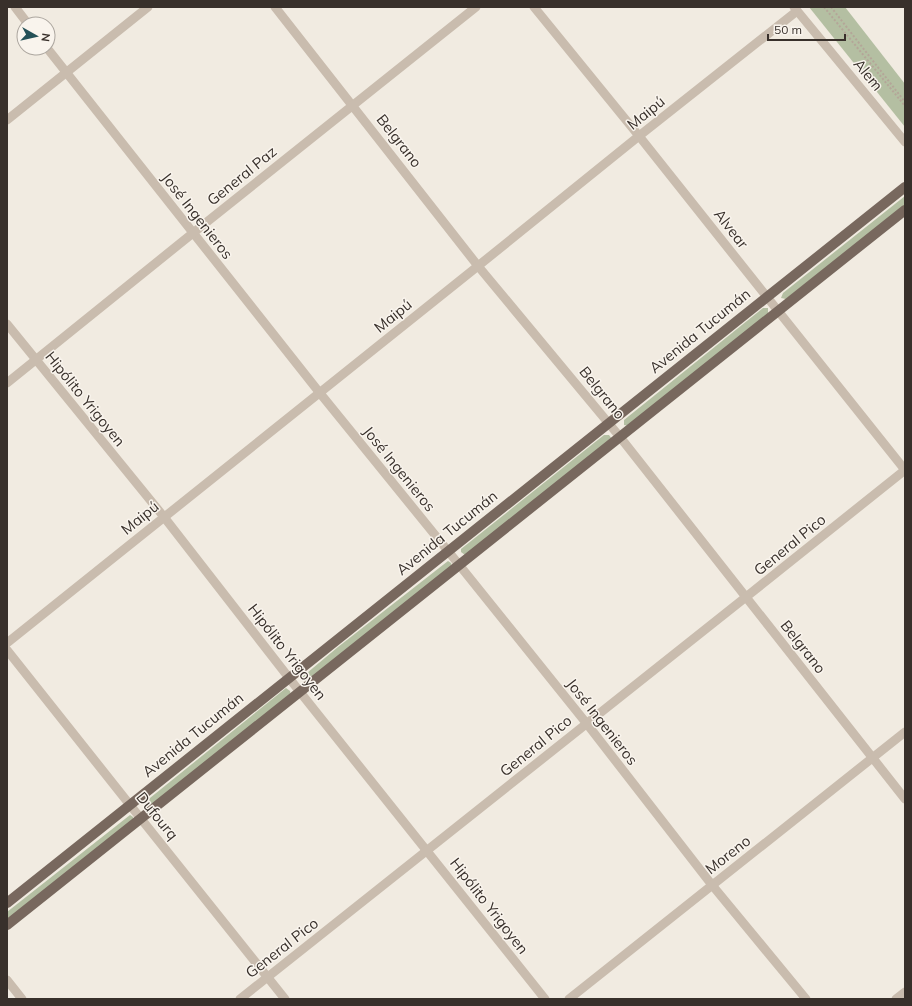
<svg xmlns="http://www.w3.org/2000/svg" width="912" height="1006" viewBox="0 0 912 1006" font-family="Mulish,sans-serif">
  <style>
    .green { fill: #b4bfa2 }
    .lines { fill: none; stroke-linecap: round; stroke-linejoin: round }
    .path { stroke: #b4a698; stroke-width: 2; stroke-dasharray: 2 2; stroke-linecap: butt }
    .minor { stroke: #c9bcae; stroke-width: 9 }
    .primary { stroke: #78685e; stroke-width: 10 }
    .labels { text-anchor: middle; stroke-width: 3; stroke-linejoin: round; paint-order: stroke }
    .street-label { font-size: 15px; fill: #38302b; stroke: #f9f4ed }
  </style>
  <rect width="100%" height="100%" fill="#f1ebe1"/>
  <g class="green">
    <polygon points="809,7 845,7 905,84 905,127"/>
    <polygon points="905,196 905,205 786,299 781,298 783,293"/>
    <polygon points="763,308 768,308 768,314 630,426 624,425 624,420"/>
    <polygon points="604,435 609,435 612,439 465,555 461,552 461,549"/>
    <polygon points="448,561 451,563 452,567 310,682 303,681 301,678 338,647"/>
    <polygon points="286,688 290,691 291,696 151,808 145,806 145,802"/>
    <polygon points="130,815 133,817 134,821 7,921 7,912"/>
  </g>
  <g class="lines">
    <g class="path">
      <polyline points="824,7 905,106"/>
      <polyline points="831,7 905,102"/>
    </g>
    <g class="minor">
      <polyline points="15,7 28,24"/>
      <polyline points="275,7 478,266 620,437 905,799"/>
      <polyline points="534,7 639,136 767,297 905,470"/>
      <polyline points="794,7 905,142"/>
      <polyline points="47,48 319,392 448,551 587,724 712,885 806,999"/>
      <polyline points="7,120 148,7"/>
      <polyline points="7,324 164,517 300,692 545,999"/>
      <polyline points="7,383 193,233 476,7"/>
      <polyline points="7,643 478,266 639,136 797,11"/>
      <polyline points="7,650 130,805 285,999"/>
      <polyline points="7,980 22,999"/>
      <polyline points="240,999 746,597 905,470"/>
      <polyline points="569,999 905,732"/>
      <polyline points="896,999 905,992"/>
    </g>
    <g class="primary">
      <polyline points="7,903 905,187"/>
      <polyline points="7,925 905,210"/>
    </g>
  </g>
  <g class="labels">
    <g class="street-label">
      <text transform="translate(868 75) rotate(51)" y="5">Alem</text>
      <text transform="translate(646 113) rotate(-39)" y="5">Maipú</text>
      <text transform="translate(399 141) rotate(52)" y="5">Belgrano</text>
      <text transform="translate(242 176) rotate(-39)" y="5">General Paz</text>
      <text transform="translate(197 216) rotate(52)" y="5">José Ingenieros</text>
      <text transform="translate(731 229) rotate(52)" y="5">Alvear</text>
      <text transform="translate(393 316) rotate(-39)" y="5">Maipú</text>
      <text transform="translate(700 331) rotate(-39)" y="5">Avenida Tucumán</text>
      <text transform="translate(602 393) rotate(51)" y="5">Belgrano</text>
      <text transform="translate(85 399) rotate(51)" y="5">Hipólito Yrigoyen</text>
      <text transform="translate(399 469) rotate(51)" y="5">José Ingenieros</text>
      <text transform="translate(140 518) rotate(-39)" y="5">Maipú</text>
      <text transform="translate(447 533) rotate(-39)" y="5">Avenida Tucumán</text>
      <text transform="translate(790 545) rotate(-39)" y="5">General Pico</text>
      <text transform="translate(803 647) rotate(52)" y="5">Belgrano</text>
      <text transform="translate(287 652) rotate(52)" y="5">Hipólito Yrigoyen</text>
      <text transform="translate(602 722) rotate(52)" y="5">José Ingenieros</text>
      <text transform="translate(193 735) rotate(-39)" y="5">Avenida Tucumán</text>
      <text transform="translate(536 746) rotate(-39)" y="5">General Pico</text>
      <text transform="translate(157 816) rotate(51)" y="5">Dufourq</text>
      <text transform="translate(728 855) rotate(-38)" y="5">Moreno</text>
      <text transform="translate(489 906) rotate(52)" y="5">Hipólito Yrigoyen</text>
      <text transform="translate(282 948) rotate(-38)" y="5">General Pico</text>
    </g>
  </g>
  <rect width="912" height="1006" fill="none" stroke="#38302b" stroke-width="16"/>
  <g transform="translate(36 36) rotate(98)"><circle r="19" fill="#f9f4ed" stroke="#aca69f"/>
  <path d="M0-3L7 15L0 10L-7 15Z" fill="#245056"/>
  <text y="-6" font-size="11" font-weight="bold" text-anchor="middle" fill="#38302b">N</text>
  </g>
  <path d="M768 34v6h77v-6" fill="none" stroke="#38302b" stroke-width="2"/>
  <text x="774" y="34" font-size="12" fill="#38302b" stroke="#f9f4ed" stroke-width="3" paint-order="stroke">50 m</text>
</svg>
